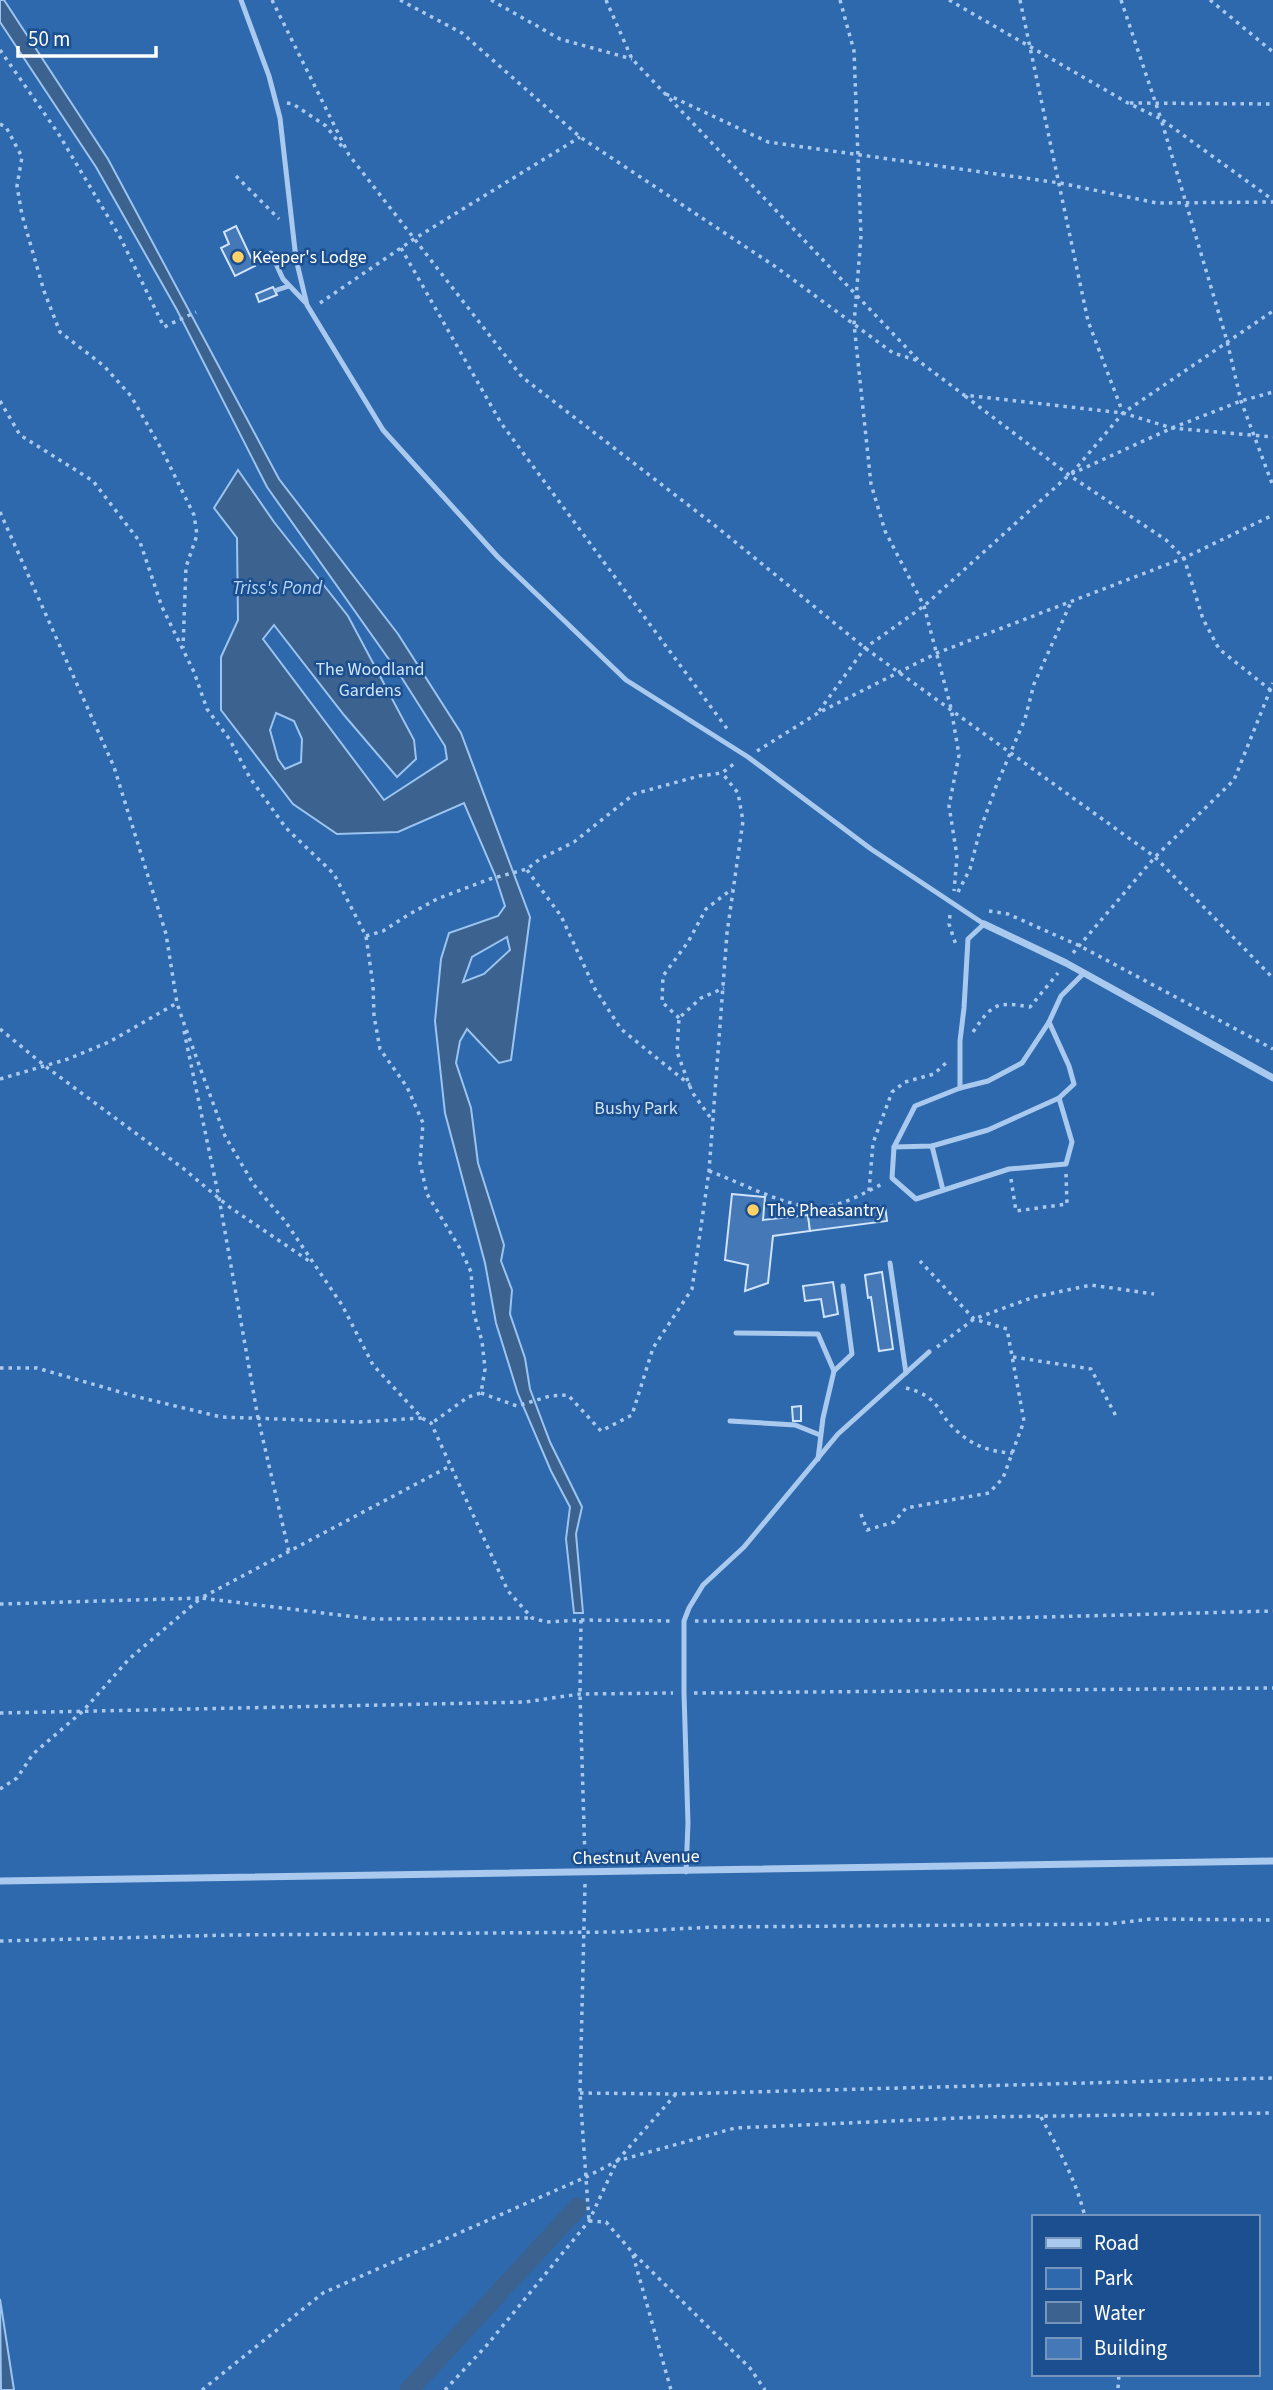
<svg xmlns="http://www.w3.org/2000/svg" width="1273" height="2390" viewBox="0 0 1273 2390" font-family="'Source Sans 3',sans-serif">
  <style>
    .green { fill: #2e69ad; fill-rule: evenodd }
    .water { fill: #3c6290; stroke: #9cc4f0; stroke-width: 2; fill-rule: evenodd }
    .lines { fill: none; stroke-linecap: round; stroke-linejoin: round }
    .canal { stroke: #3c6290; stroke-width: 19 }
    .building { fill: #4478b7; stroke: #cfe3fa; stroke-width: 2 }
    .path { stroke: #a9c9ee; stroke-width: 3.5; stroke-dasharray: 3.5 5; stroke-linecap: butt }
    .service { stroke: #a9c9ee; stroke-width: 5 }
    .minor { stroke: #a9c9ee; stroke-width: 7 }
    .poi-dot { fill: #ffd166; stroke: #1b4f8f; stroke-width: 2.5 }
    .labels { text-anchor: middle; stroke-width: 5; stroke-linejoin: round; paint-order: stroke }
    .poi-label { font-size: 18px; fill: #fff; stroke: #1b4f8f; text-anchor: start }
    .park-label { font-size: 18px; fill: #cfe3fa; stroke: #1b4f8f }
    .street-label { font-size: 18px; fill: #fff; stroke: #1b4f8f }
    .water-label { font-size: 19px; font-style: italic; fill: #b5d3f5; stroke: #1b4f8f }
  </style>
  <rect width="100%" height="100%" fill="#1b4f8f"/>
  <path class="green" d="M0,0H1273V2390H0ZM1033,2217H1257V2374H1033Z"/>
  <g class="water">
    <path d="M0,0H4L108,159L279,479L398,634L461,733L530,917L511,1060L499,1063L467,1029L460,1041L456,1063L471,1108L478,1163L504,1245L501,1261L512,1290L510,1314L525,1358L530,1389L550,1442L582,1507L576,1534L583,1613H574L566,1539L570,1507L551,1471L518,1394L496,1323L485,1263L445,1113L435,1021L441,959L449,933L498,916L505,906L495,875L464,803L398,832L337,834L293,804L221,710V657L238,620L237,538L214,508L238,470L274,522L348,616L414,740L416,759L397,777L344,715L274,625L263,639L384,800L447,759L445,746L400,675L267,487L177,310L96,167L0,22ZM276,713L294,721L302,739L301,762L285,769L278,759L270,730ZM507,937L510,950L484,974L463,982L472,957Z"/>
    <polygon points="0,2299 14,2390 1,2390"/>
  </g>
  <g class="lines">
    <polyline class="canal" points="409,2390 578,2207"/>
  </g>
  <g class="building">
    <polygon points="236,226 255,266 235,276 221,248 229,244 224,232"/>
    <polygon points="273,287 277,295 259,302 256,294"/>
    <polygon points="732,1194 765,1197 763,1220 808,1215 810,1231 773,1236 768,1283 745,1291 748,1265 725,1260"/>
    <polygon points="885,1206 887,1221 810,1231 808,1215"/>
    <polygon points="882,1272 893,1349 879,1351 871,1297 868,1298 865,1275"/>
    <polygon points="833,1282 838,1314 824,1317 821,1299 805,1301 803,1286"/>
    <polygon points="801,1406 801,1421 793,1421 792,1407"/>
  </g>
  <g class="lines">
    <g class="path">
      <polyline points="272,0 349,155 522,377 718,528 865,648 1155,857 1273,978"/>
      <polyline points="400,0 462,33 580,137 776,267 893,353 919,361"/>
      <polyline points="491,0 560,39 632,59"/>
      <polyline points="606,0 632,59 920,362 964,395 1123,413 1172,428 1273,437"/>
      <polyline points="840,0 854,51 861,236 854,324 871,484 885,531 924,606 951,708 959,755 949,806 957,856 954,891"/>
      <polyline points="949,0 1128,103 1161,119 1227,341 1241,401 1273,486"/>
      <polyline points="1020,0 1088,321 1123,413"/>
      <polyline points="1121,0 1161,119 1273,200"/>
      <polyline points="1210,0 1273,52"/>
      <polyline points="0,50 58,133 120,237 164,327 196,312"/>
      <polyline points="666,94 768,142 1060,183 1157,203 1273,202"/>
      <polyline points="287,103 293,104 326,126 343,148"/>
      <polyline points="1130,103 1273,104"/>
      <polyline points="0,124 6,127 22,157 17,186 22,215 44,291 60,332 104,366 131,396 162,450 194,515 197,535 186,567 183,648"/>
      <polyline points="236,176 279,219"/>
      <polyline points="401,248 501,423 728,730"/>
      <polyline points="320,303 414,239 580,137"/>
      <polyline points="965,396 1069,475 1166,540 1184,558 1203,619 1219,649 1273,692"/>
      <polyline points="0,401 20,435 93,481 140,542 162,607 194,672 207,709 230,740 250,778 286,828 334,874 366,936 373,985 374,1016 380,1049 407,1087 423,1123 420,1163 427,1194 461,1250 471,1272 474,1314 482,1341 485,1369 481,1393 468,1397 432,1423"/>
      <polyline points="1072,473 1123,413 1273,311"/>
      <polyline points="0,512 114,767 166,934 177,1003 182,1018 225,1136 254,1185 285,1221 342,1305 373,1365 422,1418 431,1423 508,1591 532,1618 547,1622 581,1620 673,1621"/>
      <polyline points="819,711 865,648 924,606 1069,475 1172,428 1241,401 1273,392"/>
      <polyline points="757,751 818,713 937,653 1184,558 1273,515"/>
      <polyline points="527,870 561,916 595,989 621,1029 690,1085"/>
      <polyline points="958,892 970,869 980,830 997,784 1025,719 1034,684 1072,600"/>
      <polyline points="989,911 1008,914 1080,946 1273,1049"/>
      <polyline points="950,915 949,924 956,945"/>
      <polyline points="366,936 383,931 408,915 437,899 490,879 527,869 540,859 574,842 634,794 699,776 722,773 735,763"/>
      <polyline points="1073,953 1155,857 1234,780 1273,683"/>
      <polyline points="679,1018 662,1002 663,976 688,942 706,909 732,889"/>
      <polyline points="0,1029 45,1066 184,1169 228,1206 312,1263"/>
      <polyline points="184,1031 219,1198 258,1418 289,1552"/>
      <path d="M973,1032C992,1004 996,1001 1030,1007L1058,973"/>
      <polyline points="0,1079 68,1059 109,1042 177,1003"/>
      <polyline points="710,1117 692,1092 677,1052 679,1018 701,998 724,988"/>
      <path d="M709,1171C742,1183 777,1203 812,1207C836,1210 864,1193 884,1183"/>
      <polyline points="1011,1179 1016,1211 1067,1204 1066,1174"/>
      <polyline points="869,1191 873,1143 892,1092 905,1082 934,1074 947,1062"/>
      <polyline points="937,1347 974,1319 1034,1297 1091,1285 1154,1294"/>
      <polyline points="1013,1357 1091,1369 1117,1418"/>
      <polyline points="0,1368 37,1368 134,1396 221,1417 360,1422 422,1418"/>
      <path d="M906,1388C942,1397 936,1414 958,1432C975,1447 992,1452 1013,1453"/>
      <polyline points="481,1393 517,1406 550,1396 568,1395 601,1431 632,1415 653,1348 692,1289 709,1171 727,933 743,821 738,793 722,773"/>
      <polyline points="861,1514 867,1530 894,1522 906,1508 989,1493 1003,1478 1024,1421 1007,1329 974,1319 920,1261"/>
      <polyline points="0,1604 201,1598 450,1466"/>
      <polyline points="581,1620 580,1694 585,1859"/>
      <polyline points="695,1621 890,1621 1273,1611"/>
      <polyline points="694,1693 1273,1688"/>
      <polyline points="0,1713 525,1702 580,1694 673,1693"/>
      <polyline points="0,1789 17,1778 33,1754 83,1711 129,1659 201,1598 372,1619 532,1618"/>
      <polyline points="585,1884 580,2093 589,2221"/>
      <polyline points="0,1941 230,1935 618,1932 714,1927 1108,1924 1151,1919 1273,1920"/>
      <polyline points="580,2093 675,2094 1273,2078"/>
      <path d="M1041,2117C1059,2150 1076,2180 1085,2217"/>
      <polyline points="589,2221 606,2222 633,2253 750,2368 765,2390"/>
      <polyline points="633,2255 671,2390"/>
      <polyline points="1118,2388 1119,2374"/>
      <polyline points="202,2390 323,2293 586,2177 617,2161 735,2128 981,2117 1273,2113"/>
      <polyline points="445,2390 487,2345 589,2221 617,2161 675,2095"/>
    </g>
    <g class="service">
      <polyline points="241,0 269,76 280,118 296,259 307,305 383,430 498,557 626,680 748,757 871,849 984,924 968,939 964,1008 960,1041 960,1088"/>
      <polyline points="271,253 283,279 305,302"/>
      <polyline points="277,290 289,286"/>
      <polyline points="1059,1098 1072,1142 1066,1164 1009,1169 916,1199 892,1178 894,1147 915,1106 960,1088 988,1081 1022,1063 1049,1022 1061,996 1084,973"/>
      <polyline points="932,1146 943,1190"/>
      <polyline points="894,1147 932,1146 988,1130 1059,1098 1074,1084 1069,1066 1049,1022"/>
      <polyline points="890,1263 906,1373"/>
      <polyline points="736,1333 818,1334 834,1371"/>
      <polyline points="730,1421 795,1425 820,1435"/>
      <polyline points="818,1459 823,1418 834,1371 852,1354 843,1286"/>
      <polyline points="686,1872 688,1823 684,1693 684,1621 689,1608 703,1585 744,1547 838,1434 929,1352"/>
    </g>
    <g class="minor">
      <polyline points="984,924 1066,963 1273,1078"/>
      <polyline points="0,1881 1273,1861"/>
    </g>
  </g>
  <g class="poi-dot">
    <circle cx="238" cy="257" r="7"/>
    <circle cx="753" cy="1210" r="7"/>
  </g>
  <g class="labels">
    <g class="poi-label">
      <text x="252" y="263">Keeper's Lodge</text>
      <text x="767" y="1216">The Pheasantry</text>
    </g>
    <g class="park-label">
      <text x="370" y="675">The Woodland<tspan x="370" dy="21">Gardens</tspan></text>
      <text x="636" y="1114">Bushy Park</text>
    </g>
    <g class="street-label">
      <text transform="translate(636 1857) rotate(-1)" y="6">Chestnut Avenue</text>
    </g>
    <g class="water-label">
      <text x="277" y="594">Triss's Pond</text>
    </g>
  </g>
  <rect x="1032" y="2215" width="228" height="161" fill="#1b4f8f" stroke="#7695bc" stroke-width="2"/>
  <rect x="1046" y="2238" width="35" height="10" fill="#a9c9ee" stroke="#7695bc" stroke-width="2"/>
  <text x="1094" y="2250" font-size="21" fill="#ffffff">Road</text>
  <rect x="1046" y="2268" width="35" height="21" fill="#2e69ad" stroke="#7695bc" stroke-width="2"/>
  <text x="1094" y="2285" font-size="21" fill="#ffffff">Park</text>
  <rect x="1046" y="2302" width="35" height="21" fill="#3c6290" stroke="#7695bc" stroke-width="2"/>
  <text x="1094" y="2320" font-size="21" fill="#ffffff">Water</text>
  <rect x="1046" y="2338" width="35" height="21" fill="#4478b7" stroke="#7695bc" stroke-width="2"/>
  <text x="1094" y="2355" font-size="21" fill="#ffffff">Building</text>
  <path d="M18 46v10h138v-10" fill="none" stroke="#ffffff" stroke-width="3.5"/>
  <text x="28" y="46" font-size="21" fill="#ffffff" stroke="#1b4f8f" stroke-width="5" paint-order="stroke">50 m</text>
</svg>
